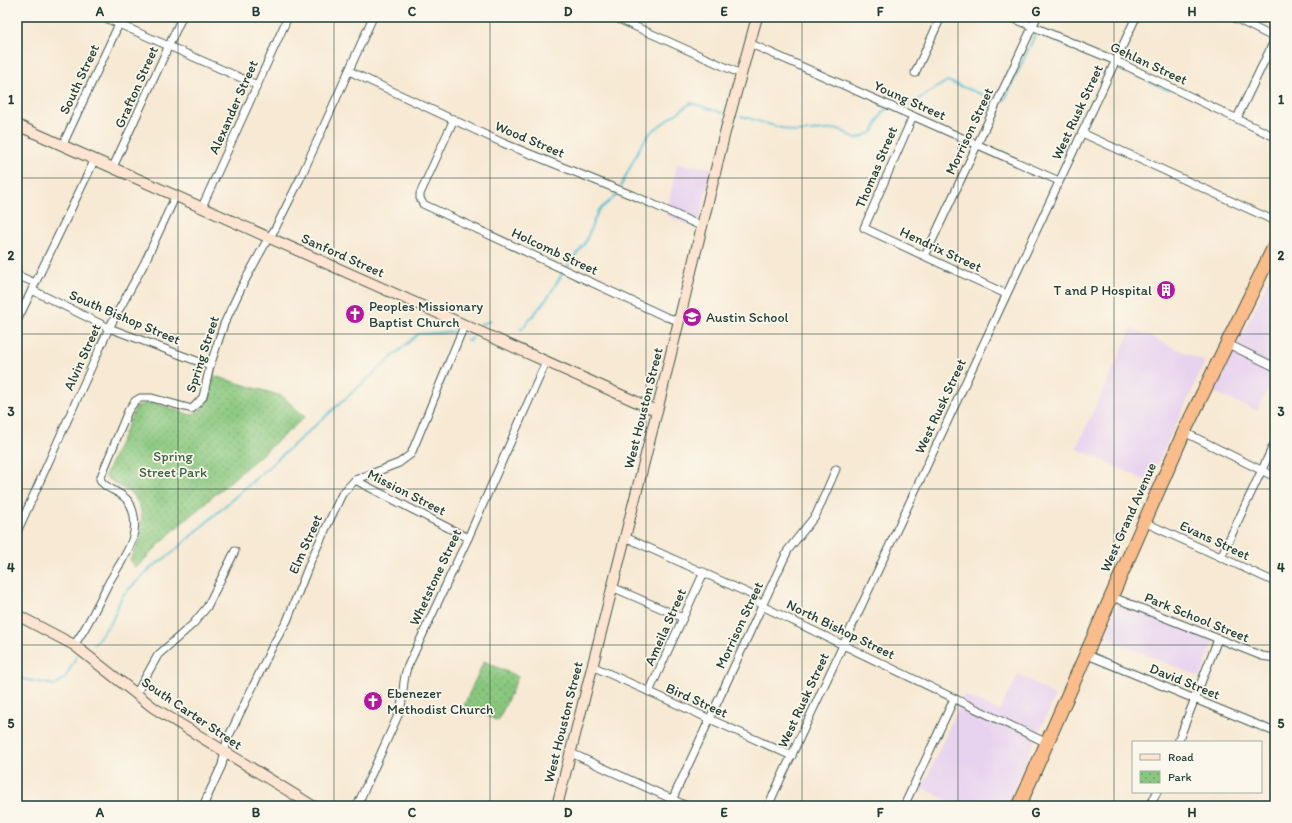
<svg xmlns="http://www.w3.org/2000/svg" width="1292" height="823" viewBox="0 0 1292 823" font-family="Itim,sans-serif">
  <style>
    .built { fill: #e7d2ef }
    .park { fill: url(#park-dots); stroke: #548259 }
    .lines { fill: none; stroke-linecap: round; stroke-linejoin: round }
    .stream { stroke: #59c1d6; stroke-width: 2 }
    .street-casing { stroke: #3f574c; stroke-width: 9 }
    .secondary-casing { stroke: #3f574c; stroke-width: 12 }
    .highway-casing { stroke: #3f574c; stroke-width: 15 }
    .street { stroke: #fff; stroke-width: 7 }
    .secondary { stroke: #fde4d0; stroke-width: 10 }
    .highway { stroke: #f9bc8a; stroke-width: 13 }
    .grid { fill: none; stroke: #1f3d34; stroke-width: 1; stroke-opacity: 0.55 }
    .labels { text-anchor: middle; stroke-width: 3.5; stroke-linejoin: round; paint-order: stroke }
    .street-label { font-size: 14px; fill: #1f3d34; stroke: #fbf7ec }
    .poi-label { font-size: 14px; fill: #1f3d34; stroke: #fbf7ec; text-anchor: start }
    .park-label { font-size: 14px; fill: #3a6046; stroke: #fbf7ec }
    .neatline { fill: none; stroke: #1f3d34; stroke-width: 1.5 }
    .grid-label { font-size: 13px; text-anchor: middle; font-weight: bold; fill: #1f3d34 }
  </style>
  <defs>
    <pattern id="park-dots" width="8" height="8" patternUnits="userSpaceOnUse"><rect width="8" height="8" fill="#89c77e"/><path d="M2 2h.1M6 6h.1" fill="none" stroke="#6fa368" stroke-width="1.8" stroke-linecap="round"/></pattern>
  </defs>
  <rect width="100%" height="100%" fill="#fbf7ec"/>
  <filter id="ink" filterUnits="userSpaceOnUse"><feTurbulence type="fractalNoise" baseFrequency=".025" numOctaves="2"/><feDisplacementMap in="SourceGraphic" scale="8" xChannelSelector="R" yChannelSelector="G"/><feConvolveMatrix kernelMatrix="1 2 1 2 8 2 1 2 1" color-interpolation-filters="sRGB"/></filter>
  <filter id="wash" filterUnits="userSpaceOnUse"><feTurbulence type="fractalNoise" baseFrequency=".012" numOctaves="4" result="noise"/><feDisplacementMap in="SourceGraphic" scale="16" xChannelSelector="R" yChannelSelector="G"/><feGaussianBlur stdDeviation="0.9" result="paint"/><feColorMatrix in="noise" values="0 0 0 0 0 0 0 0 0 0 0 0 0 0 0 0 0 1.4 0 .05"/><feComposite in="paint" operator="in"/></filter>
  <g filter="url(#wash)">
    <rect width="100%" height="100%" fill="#f7e9d3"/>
    <g class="built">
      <polygon points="677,164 713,168 697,229 666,215"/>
      <polygon points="1275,267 1275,354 1272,361 1275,363 1275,375 1257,411 1214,392"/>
      <polygon points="17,284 26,288 17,307"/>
      <polygon points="1132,328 1205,362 1149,482 1076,448"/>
      <polygon points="1119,601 1215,641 1200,677 1104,637"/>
      <polygon points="1019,674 1055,696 1006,806 960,806 922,788 964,695 999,711"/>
    </g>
    <g class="park">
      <path d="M214,376L282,396L305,417L175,529L136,568L130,560C139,542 149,516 135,498C127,488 114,485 105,476L136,407L151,402L191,415C211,407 209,395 214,376Z"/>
      <polygon points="484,661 518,677 498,721 464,705"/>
    </g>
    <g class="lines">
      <g class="stream">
        <polyline points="1119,68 1168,90"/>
        <polyline points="1002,102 1005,99 1036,33 1107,62"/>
        <polyline points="908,106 947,81 994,99"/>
        <polyline points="741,116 795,132 839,129 856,139 873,132 883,111 888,109"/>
        <polyline points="621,186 640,147 651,132 691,103 723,113"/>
        <polyline points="567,267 585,243 598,211 617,195"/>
        <polyline points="481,324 491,321"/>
        <polyline points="520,328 522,329 548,297 562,274"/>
        <polyline points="467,340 470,342 472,338"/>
        <polyline points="94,644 112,621 122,596 152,567 171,554 418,334 453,332"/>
        <polyline points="17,678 55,685 65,678 77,656"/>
      </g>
    </g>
  </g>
  <g filter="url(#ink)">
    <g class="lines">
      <defs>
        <g id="street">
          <polyline points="103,17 257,85"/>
          <polyline points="614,17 741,74"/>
          <polyline points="1010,17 1116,61 1275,137"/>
          <polyline points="1233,17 1275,38"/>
          <polyline points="749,43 1059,181"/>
          <polyline points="349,71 503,143 639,198 703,227"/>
          <polyline points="915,73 941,17"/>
          <polyline points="913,116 864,228 1006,294"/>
          <polyline points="1237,118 1275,39"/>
          <polyline points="454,119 420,194 420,198 423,204 666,317 680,321"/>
          <polyline points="1082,133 1275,221"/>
          <polyline points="63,144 119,24"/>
          <polyline points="113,167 182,17"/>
          <polyline points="202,207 288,17"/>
          <polyline points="925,256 1037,17"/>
          <polyline points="17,275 35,283"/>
          <polyline points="32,290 109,328 210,366"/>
          <polyline points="17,321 95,159"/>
          <polyline points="1226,343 1275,367"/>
          <polyline points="1184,432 1275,477"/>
          <polyline points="355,480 468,538"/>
          <polyline points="1144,522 1275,582"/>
          <polyline points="17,532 109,328 144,264 176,195"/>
          <polyline points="625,537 750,594 762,606 1047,743"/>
          <polyline points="1221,557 1275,442"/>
          <polyline points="612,587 683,618"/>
          <polyline points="1110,596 1262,656 1275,658"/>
          <path d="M74,645C88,626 97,606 107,586C120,561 144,537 131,506C125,491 104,490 100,479L128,411L135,401L140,398H152L192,409L203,397L210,366L224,324L242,286L265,244L275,229L300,179L373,17"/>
          <polyline points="1085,654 1275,732"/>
          <polyline points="592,666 792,756"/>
          <polyline points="649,692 704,572"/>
          <polyline points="136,694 158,655 193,624 207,607 235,551"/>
          <polyline points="1178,742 1218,639"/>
          <polyline points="571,753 687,806"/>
          <polyline points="673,798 788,550 816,515 836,469"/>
          <polyline points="203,806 222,765 227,740 273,645 287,621 311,560 342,494 355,480 399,463 411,454 464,326"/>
          <path d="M357,806L400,711C404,697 402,682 407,668L468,538L546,362"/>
          <polyline points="768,806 1136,17"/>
          <polyline points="904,806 954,699"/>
          <polyline points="1150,806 1157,792"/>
        </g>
        <g id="secondary">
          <polyline points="17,125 657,411"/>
          <polyline points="17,615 74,645 154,708 313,806"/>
          <polyline points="557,806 657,411 724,136 757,17"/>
        </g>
        <polyline id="highway" points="1019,806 1184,432 1275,245"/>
      </defs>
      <use href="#street" class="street-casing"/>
      <use href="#secondary" class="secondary-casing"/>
      <use href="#highway" class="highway-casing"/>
      <use href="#street" class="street"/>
      <use href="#secondary" class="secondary"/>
      <use href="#highway" class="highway"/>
    </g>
  </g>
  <path class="grid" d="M178,17V806M334,17V806M490,17V806M646,17V806M802,17V806M958,17V806M1114,17V806M17,178H1275M17,334H1275M17,489H1275M17,645H1275"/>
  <defs>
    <symbol id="building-disc" viewBox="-11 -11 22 22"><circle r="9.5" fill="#b5179e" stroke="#fbf7ec"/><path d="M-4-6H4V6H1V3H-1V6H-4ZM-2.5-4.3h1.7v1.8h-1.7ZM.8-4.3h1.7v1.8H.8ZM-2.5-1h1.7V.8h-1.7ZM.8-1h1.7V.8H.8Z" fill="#fff"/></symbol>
    <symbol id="church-disc" viewBox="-11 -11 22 22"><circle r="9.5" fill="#b5179e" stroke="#fbf7ec"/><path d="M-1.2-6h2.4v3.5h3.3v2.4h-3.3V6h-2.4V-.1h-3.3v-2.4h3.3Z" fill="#fff"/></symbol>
    <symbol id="school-disc" viewBox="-11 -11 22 22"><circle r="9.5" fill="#b5179e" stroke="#fbf7ec"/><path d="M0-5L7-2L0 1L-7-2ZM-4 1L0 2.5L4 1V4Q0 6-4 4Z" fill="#fff"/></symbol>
  </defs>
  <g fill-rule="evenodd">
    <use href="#building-disc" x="1155" y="279" width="22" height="22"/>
    <use href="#church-disc" x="344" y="303" width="22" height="22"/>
    <use href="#school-disc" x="681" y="306" width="22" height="22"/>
    <use href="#church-disc" x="362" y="690" width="22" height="22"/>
  </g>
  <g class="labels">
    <g class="street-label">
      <text transform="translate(1149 63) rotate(25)" y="5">Gehlan Street</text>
      <text transform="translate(79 79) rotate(-65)" y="5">South Street</text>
      <text transform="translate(136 87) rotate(-66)" y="5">Grafton Street</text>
      <text transform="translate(910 100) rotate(24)" y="5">Young Street</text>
      <text transform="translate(233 107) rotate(-66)" y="5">Alexander Street</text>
      <text transform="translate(1077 112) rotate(-65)" y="5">West Rusk Street</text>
      <text transform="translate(969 131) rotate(-65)" y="5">Morrison Street</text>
      <text transform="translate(530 139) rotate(23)" y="5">Wood Street</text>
      <text transform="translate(876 167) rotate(-67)" y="5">Thomas Street</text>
      <text transform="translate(941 249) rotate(25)" y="5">Hendrix Street</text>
      <text transform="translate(555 251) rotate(25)" y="5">Holcomb Street</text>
      <text transform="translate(343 255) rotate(24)" y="5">Sanford Street</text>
      <text transform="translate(125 317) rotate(23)" y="5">South Bishop Street</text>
      <text transform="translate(202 354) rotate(-72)" y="5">Spring Street</text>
      <text transform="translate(82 357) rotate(-66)" y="5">Alvin Street</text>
      <text transform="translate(940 406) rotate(-65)" y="5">West Rusk Street</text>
      <text transform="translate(643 408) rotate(-76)" y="5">West Houston Street</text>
      <text transform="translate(407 492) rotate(27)" y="5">Mission Street</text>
      <text transform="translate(1128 517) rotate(-66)" y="5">West Grand Avenue</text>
      <text transform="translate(1215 540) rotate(25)" y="5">Evans Street</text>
      <text transform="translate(305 544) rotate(-66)" y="5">Elm Street</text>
      <text transform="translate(435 577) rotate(-65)" y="5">Whetstone Street</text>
      <text transform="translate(1197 617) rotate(22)" y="5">Park School Street</text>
      <text transform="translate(739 625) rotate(-65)" y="5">Morrison Street</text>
      <text transform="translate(665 627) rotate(-66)" y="5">Ameila Street</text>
      <text transform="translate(841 629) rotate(26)" y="5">North Bishop Street</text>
      <text transform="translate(1185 681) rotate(22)" y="5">David Street</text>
      <text transform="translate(697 700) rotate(24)" y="5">Bird Street</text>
      <text transform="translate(803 700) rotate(-65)" y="5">West Rusk Street</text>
      <text transform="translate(192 713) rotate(34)" y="5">South Carter Street</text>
      <text transform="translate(563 722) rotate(-76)" y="5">West Houston Street</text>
    </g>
    <g class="poi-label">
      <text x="1152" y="295" text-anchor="end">T and P Hospital</text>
      <text x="369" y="311">Peoples Missionary<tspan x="369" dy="16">Baptist Church</tspan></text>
      <text x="706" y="322">Austin School</text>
      <text x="387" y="698">Ebenezer<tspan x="387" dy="16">Methodist Church</tspan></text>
    </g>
    <g class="park-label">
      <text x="173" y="461">Spring<tspan x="173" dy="16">Street Park</tspan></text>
    </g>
  </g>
  <rect width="1292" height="823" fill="none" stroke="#fbf7ec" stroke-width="44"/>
  <rect x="1132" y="741" width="130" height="52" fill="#fbf7ec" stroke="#a3ada2"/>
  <rect x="1140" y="754" width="20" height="6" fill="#fde4d0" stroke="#a3ada2"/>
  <text x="1168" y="761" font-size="12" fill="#1f3d34">Road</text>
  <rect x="1140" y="771" width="20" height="12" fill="url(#park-dots)" stroke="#a3ada2"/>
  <text x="1168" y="781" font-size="12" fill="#1f3d34">Park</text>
  <rect x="22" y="22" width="1248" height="779" class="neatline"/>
  <g class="grid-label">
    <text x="100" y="16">A</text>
    <text x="256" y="16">B</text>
    <text x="412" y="16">C</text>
    <text x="568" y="16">D</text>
    <text x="724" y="16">E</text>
    <text x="880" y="16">F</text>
    <text x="1036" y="16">G</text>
    <text x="1192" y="16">H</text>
    <text x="11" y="104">1</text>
    <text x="1281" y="104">1</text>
    <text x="11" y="260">2</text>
    <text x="1281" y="260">2</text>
    <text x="11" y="416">3</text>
    <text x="1281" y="416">3</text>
    <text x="11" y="572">4</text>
    <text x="1281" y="572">4</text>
    <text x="11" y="728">5</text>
    <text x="1281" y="728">5</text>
    <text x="100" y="817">A</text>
    <text x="256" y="817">B</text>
    <text x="412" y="817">C</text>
    <text x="568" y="817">D</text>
    <text x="724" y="817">E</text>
    <text x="880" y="817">F</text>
    <text x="1036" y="817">G</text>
    <text x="1192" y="817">H</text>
  </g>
</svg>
